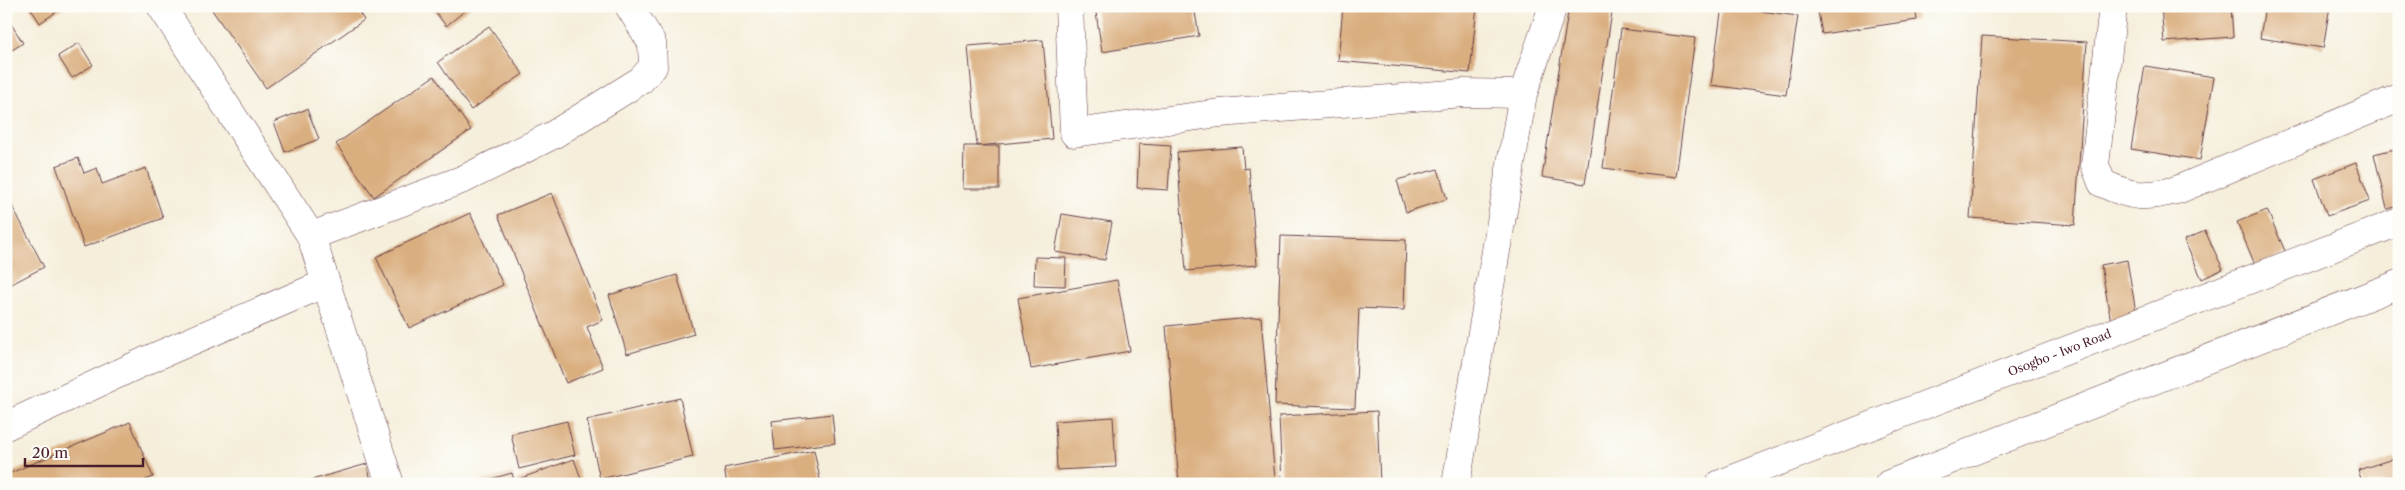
<svg xmlns="http://www.w3.org/2000/svg" width="2405" height="490" viewBox="0 0 2405 490" font-family="'Libre Caslon Text',serif">
  <style>
    .building { fill: #daaf80 }
    .lines { fill: none; stroke-linecap: round; stroke-linejoin: round }
    .street-casing { stroke: #643e45; stroke-width: 29 }
    .primary-casing { stroke: #643e45; stroke-width: 29 }
    .street { stroke: #fff; stroke-width: 28 }
    .primary { stroke: #fff; stroke-width: 28 }
    .labels { text-anchor: middle; stroke-width: 4; stroke-linejoin: round; paint-order: stroke }
    .street-label { font-size: 12px; fill: #4a1f2b; stroke: #fdfcf7 }
  </style>
  <rect width="100%" height="100%" fill="#fdfcf7"/>
  <filter id="ink" filterUnits="userSpaceOnUse"><feTurbulence type="fractalNoise" baseFrequency=".02" numOctaves="2"/><feDisplacementMap in="SourceGraphic" scale="10" xChannelSelector="R" yChannelSelector="G"/><feConvolveMatrix kernelMatrix="1 2 1 2 8 2 1 2 1" color-interpolation-filters="sRGB"/></filter>
  <filter id="wash" filterUnits="userSpaceOnUse"><feTurbulence type="fractalNoise" baseFrequency=".0096" numOctaves="4" result="noise"/><feDisplacementMap in="SourceGraphic" scale="20" xChannelSelector="R" yChannelSelector="G"/><feGaussianBlur stdDeviation="1.12" result="paint"/><feColorMatrix in="noise" values="0 0 0 0 0 0 0 0 0 0 0 0 0 0 0 0 0 1.4 0 .05"/><feComposite in="paint" operator="in"/></filter>
  <g filter="url(#wash)">
    <rect width="100%" height="100%" fill="#f5eedb"/>
    <g id="blocks">
      <g class="building">
        <polygon points="29,6 65,6 40,23"/>
        <polygon points="218,6 355,6 364,20 266,88 212,10"/>
        <polygon points="431,6 471,6 446,26"/>
        <polygon points="665,6 676,6 669,11"/>
        <polygon points="1095,6 1194,6 1199,36 1102,52"/>
        <polygon points="1343,6 1477,6 1470,73 1338,61"/>
        <polygon points="1569,6 1613,6 1585,184 1542,177"/>
        <polygon points="1722,6 1798,16 1786,95 1711,85"/>
        <polygon points="1817,6 1915,6 1917,20 1822,34"/>
        <polygon points="2161,6 2231,6 2233,37 2164,42"/>
        <polygon points="2265,6 2330,6 2323,48 2260,38"/>
        <polygon points="6,16 23,43 6,54"/>
        <polygon points="489,26 523,74 471,110 438,62"/>
        <polygon points="1621,29 1695,38 1676,177 1603,168"/>
        <polygon points="1982,36 2087,42 2075,225 1970,218"/>
        <polygon points="1043,40 1052,139 977,146 968,46"/>
        <polygon points="79,43 93,65 72,78 58,56"/>
        <polygon points="2145,66 2214,77 2200,160 2131,149"/>
        <polygon points="434,76 471,130 374,197 336,144"/>
        <polygon points="307,109 319,139 285,152 274,122"/>
        <polygon points="1139,144 1171,146 1168,190 1137,188"/>
        <polygon points="964,146 999,146 999,189 963,189"/>
        <polygon points="1242,147 1244,169 1249,168 1257,265 1186,271 1177,152"/>
        <polygon points="2399,148 2399,206 2387,209 2374,154"/>
        <polygon points="78,158 84,173 97,168 102,184 146,168 163,218 84,247 56,166"/>
        <polygon points="2356,163 2370,201 2327,216 2314,179"/>
        <polygon points="1438,169 1447,199 1406,212 1397,180"/>
        <polygon points="552,193 603,320 587,327 603,368 566,383 498,215"/>
        <polygon points="6,194 44,267 6,287"/>
        <polygon points="2267,210 2286,253 2256,267 2237,222"/>
        <polygon points="470,213 503,285 409,328 376,257"/>
        <polygon points="1062,214 1112,222 1105,260 1055,252"/>
        <polygon points="2205,231 2223,269 2202,279 2184,240"/>
        <polygon points="1281,236 1406,240 1404,310 1359,308 1355,408 1275,405"/>
        <polygon points="1035,257 1066,258 1065,286 1034,285"/>
        <polygon points="2127,260 2137,318 2111,322 2101,265"/>
        <polygon points="677,275 694,334 627,354 609,295"/>
        <polygon points="1117,280 1130,351 1031,369 1018,298"/>
        <polygon points="1261,317 1275,480 1229,484 1179,484 1166,326"/>
        <polygon points="680,398 693,457 600,479 587,420"/>
        <polygon points="1377,411 1380,484 1282,484 1279,416"/>
        <polygon points="832,414 835,443 775,450 772,421"/>
        <polygon points="1113,417 1116,467 1057,470 1055,421"/>
        <polygon points="567,421 575,455 519,469 511,434"/>
        <polygon points="130,422 153,477 136,484 6,484 6,475"/>
        <polygon points="814,450 821,484 727,484 724,468"/>
        <polygon points="2399,457 2399,484 2363,484 2358,470"/>
        <polygon points="574,459 583,484 517,484 516,480"/>
        <polygon points="367,464 372,484 301,484 301,483"/>
        <polygon points="512,473 515,484 477,484 477,483"/>
      </g>
    </g>
  </g>
  <g filter="url(#ink)">
    <use href="#blocks" fill-opacity="0" stroke="#643e45" stroke-width="1"/>
    <g class="lines">
      <defs>
        <g id="street">
          <polyline points="161,6 311,236 390,484"/>
          <polyline points="1069,6 1074,133 1220,113 1463,93 1523,94"/>
          <path d="M2113,6L2095,165L2102,183C2133,198 2144,198 2177,190L2399,98"/>
          <polyline points="311,236 464,179 553,135 641,80 653,67 652,43 629,6"/>
          <polyline points="6,426 152,358 326,283"/>
          <polyline points="1456,484 1523,94 1553,6"/>
        </g>
        <g id="primary">
          <path id="s1" d="M1720,484L2399,222"/>
          <polyline points="1889,484 2399,284"/>
        </g>
      </defs>
      <use href="#street" class="street-casing"/>
      <use href="#primary" class="primary-casing"/>
      <use href="#street" class="street"/>
      <use href="#primary" class="primary"/>
    </g>
  </g>
  <g class="labels">
    <g class="street-label">
      <text dy="4" stroke="none"><textPath href="#s1" startOffset="364">Osogbo - Iwo Road</textPath></text>
    </g>
  </g>
  <rect width="2405" height="490" fill="none" stroke="#fdfcf7" stroke-width="25"/>
  <path d="M25 458v8h118v-8" fill="none" stroke="#4a1f2b" stroke-width="2.5"/>
  <text x="32" y="458" font-size="15" fill="#4a1f2b" stroke="#fdfcf7" stroke-width="4" paint-order="stroke">20 m</text>
</svg>
